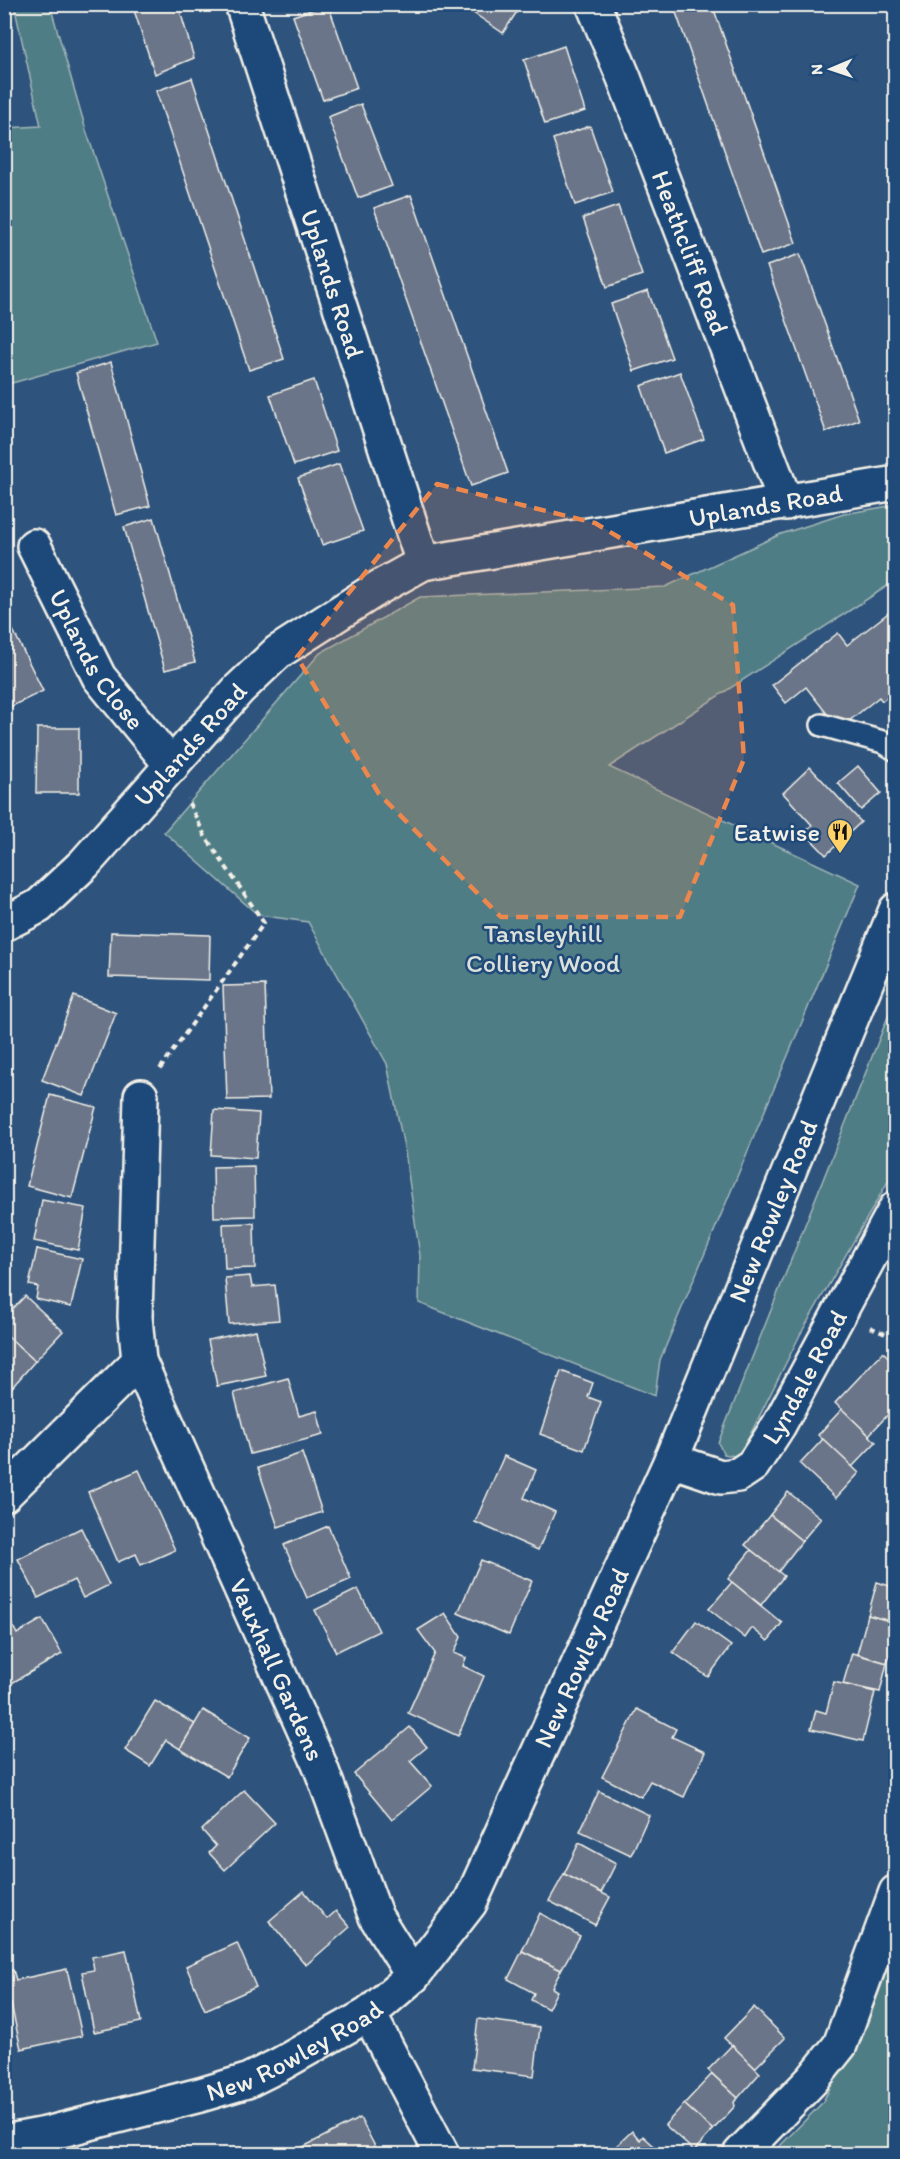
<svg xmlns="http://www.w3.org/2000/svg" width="900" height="2159" viewBox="0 0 900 2159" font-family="Itim,sans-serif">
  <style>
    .green { fill: #507d86; stroke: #a2b7b7; stroke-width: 1.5 }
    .building { fill: #6a7589; stroke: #f4f1e8; stroke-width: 1.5 }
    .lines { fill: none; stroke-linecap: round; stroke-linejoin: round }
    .lane-casing { stroke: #f4f1e8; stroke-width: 26 }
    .street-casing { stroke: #f4f1e8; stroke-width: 38 }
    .secondary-casing { stroke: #f4f1e8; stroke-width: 38 }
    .path { stroke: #f4f1e8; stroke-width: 4; stroke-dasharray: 6 4.5; stroke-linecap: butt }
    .lane { stroke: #1f4a7a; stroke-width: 21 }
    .street { stroke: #1f4a7a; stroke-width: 33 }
    .secondary { stroke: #1f4a7a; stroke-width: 33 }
    .marked { fill: #ec874e; fill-opacity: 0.2; stroke: #ec874e; stroke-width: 4.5; stroke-dasharray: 12 8; stroke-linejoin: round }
    .labels { text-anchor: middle; stroke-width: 5; stroke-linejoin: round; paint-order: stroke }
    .street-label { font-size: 26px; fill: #f4f1e8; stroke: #1f4a7a }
    .poi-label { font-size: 26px; fill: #f4f1e8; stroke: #1f4a7a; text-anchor: end }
    .park-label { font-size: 26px; fill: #dbe0d9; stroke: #1f4a7a }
  </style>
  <rect width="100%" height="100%" fill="#2e537d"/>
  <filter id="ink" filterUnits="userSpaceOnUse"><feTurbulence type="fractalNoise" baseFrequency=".0167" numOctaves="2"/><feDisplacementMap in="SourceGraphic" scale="12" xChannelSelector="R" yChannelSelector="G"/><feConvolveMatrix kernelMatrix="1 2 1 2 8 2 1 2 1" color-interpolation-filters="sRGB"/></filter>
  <g filter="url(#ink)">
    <g class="green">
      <polygon points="14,5 50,5 86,130 157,342 5,385 5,128 41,126"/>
      <polygon points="895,505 895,581 609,767 860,884 660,1360 655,1396 419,1303 420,1256 405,1152 387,1064 308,922 258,915 164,832 320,653 420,597 665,587 781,534 844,514"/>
      <polygon points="895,999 895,1169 800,1335 739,1457 724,1454 718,1443"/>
      <polygon points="895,1939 895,2154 772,2154 822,2103 864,2026"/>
    </g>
    <g class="building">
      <polygon points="132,4 178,4 194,58 155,74"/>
      <polygon points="328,4 357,88 323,100 293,16"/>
      <polygon points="460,4 522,4 503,33"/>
      <polygon points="673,4 712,4 796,243 761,255"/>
      <polygon points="564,46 585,111 545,124 524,60"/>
      <polygon points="192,78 284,359 249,370 156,91"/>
      <polygon points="361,104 392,186 358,198 328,117"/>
      <polygon points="590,126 613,192 575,205 553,139"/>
      <polygon points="411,195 508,473 471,486 374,208"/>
      <polygon points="618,206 642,275 607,287 583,218"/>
      <polygon points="800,254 859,420 826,432 767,266"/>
      <polygon points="648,291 672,358 634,371 611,304"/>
      <polygon points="111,362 150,506 116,515 76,373"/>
      <polygon points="680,372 704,439 664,453 641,386"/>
      <polygon points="314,380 337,451 294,465 270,395"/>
      <polygon points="339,464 363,531 322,545 298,478"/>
      <polygon points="154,518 195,662 165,670 124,527"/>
      <polygon points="896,607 896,691 882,701 879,697 839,729 806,687 786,703 772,685 838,633 847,645"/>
      <polygon points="11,626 43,691 6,709 4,629"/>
      <polygon points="37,728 79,728 79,793 36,793"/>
      <polygon points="858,766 881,793 861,810 838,783"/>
      <polygon points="810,767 861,822 826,855 804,832 812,825 783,793"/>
      <polygon points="111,932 210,935 209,980 109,977"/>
      <polygon points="265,985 269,1099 227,1100 223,986"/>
      <polygon points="74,996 116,1013 84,1096 42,1080"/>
      <polygon points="50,1095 96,1107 72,1198 27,1186"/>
      <polygon points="214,1110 259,1113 256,1158 211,1155"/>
      <polygon points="254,1166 255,1216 214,1217 213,1167"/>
      <polygon points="42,1200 86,1208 78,1250 34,1241"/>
      <polygon points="254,1223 255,1268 225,1269 223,1224"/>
      <polygon points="37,1249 82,1259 71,1307 36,1299 38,1287 29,1285"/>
      <polygon points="250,1276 252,1287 275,1285 279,1320 229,1324 225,1278"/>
      <polygon points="25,1296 63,1331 35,1361 4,1333 4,1318"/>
      <polygon points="256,1330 266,1376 217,1386 208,1340"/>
      <polygon points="4,1333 35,1361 8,1392 4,1389"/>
      <polygon points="883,1352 896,1364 896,1406 869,1435 835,1403"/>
      <polygon points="561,1371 593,1383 588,1397 601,1402 584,1450 540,1434"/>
      <polygon points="288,1378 299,1416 317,1411 323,1435 250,1454 234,1393"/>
      <polygon points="842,1409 876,1442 852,1467 818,1435"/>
      <polygon points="823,1439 859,1473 836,1498 800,1464"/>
      <polygon points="302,1453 322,1512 278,1527 258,1468"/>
      <polygon points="504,1456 536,1470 524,1498 555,1512 538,1550 475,1522"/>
      <polygon points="139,1470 175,1550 141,1565 136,1554 118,1562 88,1492"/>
      <polygon points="788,1492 821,1518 802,1541 770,1515"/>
      <polygon points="770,1515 802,1541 778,1572 745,1545"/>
      <polygon points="328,1526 351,1579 307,1598 284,1545"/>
      <polygon points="81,1528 109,1585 83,1598 74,1580 38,1598 18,1559"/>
      <polygon points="751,1550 784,1576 761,1605 728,1579"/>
      <polygon points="481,1560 532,1581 509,1635 458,1613"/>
      <polygon points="732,1582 782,1623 768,1641 752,1628 745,1638 709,1609"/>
      <polygon points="877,1582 896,1588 896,1623 868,1615"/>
      <polygon points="358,1589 379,1631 336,1652 315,1610"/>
      <polygon points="445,1613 461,1637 454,1653 466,1658 463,1666 484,1676 458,1736 408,1713 435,1653 418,1630"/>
      <polygon points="868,1615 896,1623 896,1648 893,1647 887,1663 857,1654"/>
      <polygon points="8,1617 17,1634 42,1619 62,1654 10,1684 4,1674 4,1619"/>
      <polygon points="696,1621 731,1646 708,1677 673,1652"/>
      <polygon points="852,1653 887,1663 880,1692 843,1684"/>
      <polygon points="834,1682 875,1692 863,1741 811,1729 816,1710 826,1713"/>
      <polygon points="155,1701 195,1724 180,1749 166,1740 150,1766 125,1750"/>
      <polygon points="637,1709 676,1729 672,1737 705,1752 684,1797 650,1781 641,1797 602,1777"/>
      <polygon points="203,1710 250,1738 227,1777 180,1749"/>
      <polygon points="410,1727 427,1747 410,1761 432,1786 392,1820 354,1774"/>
      <polygon points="244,1790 275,1823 225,1870 209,1853 216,1846 202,1830"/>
      <polygon points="599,1791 649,1815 631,1855 580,1831"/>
      <polygon points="579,1843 616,1863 601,1893 564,1874"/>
      <polygon points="564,1874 610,1897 595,1925 549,1901"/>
      <polygon points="304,1891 327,1919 336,1911 350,1927 306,1965 269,1921"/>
      <polygon points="540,1913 580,1936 561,1970 522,1951"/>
      <polygon points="237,1943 256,1987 205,2010 186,1966"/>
      <polygon points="126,1950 141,2022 94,2032 82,1972 94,1970 92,1957"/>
      <polygon points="522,1951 561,1970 552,1988 557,1991 548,2009 531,2000 534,1993 508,1979"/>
      <polygon points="67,1969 82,2036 21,2049 11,2004 4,2006 4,1972 13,1970 16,1980"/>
      <polygon points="754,2007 785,2038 755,2068 724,2038"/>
      <polygon points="478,2019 540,2027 534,2076 472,2068"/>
      <polygon points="732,2045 760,2073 738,2098 708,2070"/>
      <polygon points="712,2074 738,2098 734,2102 735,2106 713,2130 684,2104"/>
      <polygon points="684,2104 713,2130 694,2151 665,2125"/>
      <polygon points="360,2118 379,2154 300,2154 297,2150"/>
      <polygon points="632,2131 640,2140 643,2136 663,2154 614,2154 611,2151"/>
    </g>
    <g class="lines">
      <defs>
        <polyline id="lane" points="822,725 883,742 896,750"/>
        <g id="street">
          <path id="s1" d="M242,4L423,563"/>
          <path id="s2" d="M593,4L624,78L786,503"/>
          <path id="s3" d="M34,546L99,677L172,766"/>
          <path id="s4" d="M4,924L39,906L84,864L239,689L278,652L378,588L423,563L896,483"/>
          <path id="s5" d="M139,1361L319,1763L376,1917L413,1976"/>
          <path id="s6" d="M671,1460L721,1477L738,1475L753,1465L779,1425L896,1208"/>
          <polyline points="4,1495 139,1361 135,1317 141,1096"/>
          <polyline points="369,2014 442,2154"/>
          <polyline points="740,2154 812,2080 840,2045 896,1892"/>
        </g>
        <g id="secondary">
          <path id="s7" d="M4,2142L46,2134L200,2095L247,2081L279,2065L369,2014L413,1976L470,1903L671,1460L896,910"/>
        </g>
      </defs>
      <use href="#lane" class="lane-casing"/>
      <use href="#street" class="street-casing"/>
      <use href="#secondary" class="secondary-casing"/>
      <g class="path">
        <polyline points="160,1069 264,923 205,836 187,799"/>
        <polyline points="870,1327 896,1339"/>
      </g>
      <use href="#lane" class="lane"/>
      <use href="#street" class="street"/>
      <use href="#secondary" class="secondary"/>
    </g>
  </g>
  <path class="marked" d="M437,484L595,523L733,605L744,759L680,917H501L379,794L297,657Z"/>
  <defs>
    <symbol id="restaurant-pin" viewBox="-11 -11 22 30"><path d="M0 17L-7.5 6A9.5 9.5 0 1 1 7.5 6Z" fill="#ffd166" stroke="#1f4a7a"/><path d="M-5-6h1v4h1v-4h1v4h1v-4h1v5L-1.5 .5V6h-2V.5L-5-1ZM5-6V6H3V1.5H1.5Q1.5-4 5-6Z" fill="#111"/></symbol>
  </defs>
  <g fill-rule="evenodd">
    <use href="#restaurant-pin" x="825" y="817" width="30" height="40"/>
  </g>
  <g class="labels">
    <g class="street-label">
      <text dy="9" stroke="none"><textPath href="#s2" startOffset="267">Heathcliff Road</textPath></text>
      <text dy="9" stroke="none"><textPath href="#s1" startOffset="294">Uplands Road</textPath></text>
      <text dy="9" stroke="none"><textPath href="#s4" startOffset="906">Uplands Road</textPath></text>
      <text dy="9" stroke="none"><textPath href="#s3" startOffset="130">Uplands Close</textPath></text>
      <text dy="9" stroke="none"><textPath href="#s4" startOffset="261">Uplands Road</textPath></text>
      <text dy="9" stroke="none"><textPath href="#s7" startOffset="1296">New Rowley Road</textPath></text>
      <text dy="9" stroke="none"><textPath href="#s6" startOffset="190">Lyndale Road</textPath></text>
      <text dy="9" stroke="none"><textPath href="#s7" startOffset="810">New Rowley Road</textPath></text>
      <text dy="9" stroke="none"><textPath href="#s5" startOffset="338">Vauxhall Gardens</textPath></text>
      <text dy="9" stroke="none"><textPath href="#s7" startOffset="306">New Rowley Road</textPath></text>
    </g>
    <g class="poi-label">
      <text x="820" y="841">Eatwise</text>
    </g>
    <g class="park-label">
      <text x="543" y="942">Tansleyhill<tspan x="543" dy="30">Colliery Wood</tspan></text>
    </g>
  </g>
  <rect width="900" height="2159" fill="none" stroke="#1f4a7a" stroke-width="24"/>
  <rect x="12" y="12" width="876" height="2135" fill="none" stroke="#f4f1e8" stroke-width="2" filter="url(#ink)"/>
  <g transform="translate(831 69) rotate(268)" stroke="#1f4a7a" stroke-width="4.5" paint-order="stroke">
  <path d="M0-4.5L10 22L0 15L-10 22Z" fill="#f4f1e8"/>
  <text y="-9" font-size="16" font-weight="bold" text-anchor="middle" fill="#f4f1e8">N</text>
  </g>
</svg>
